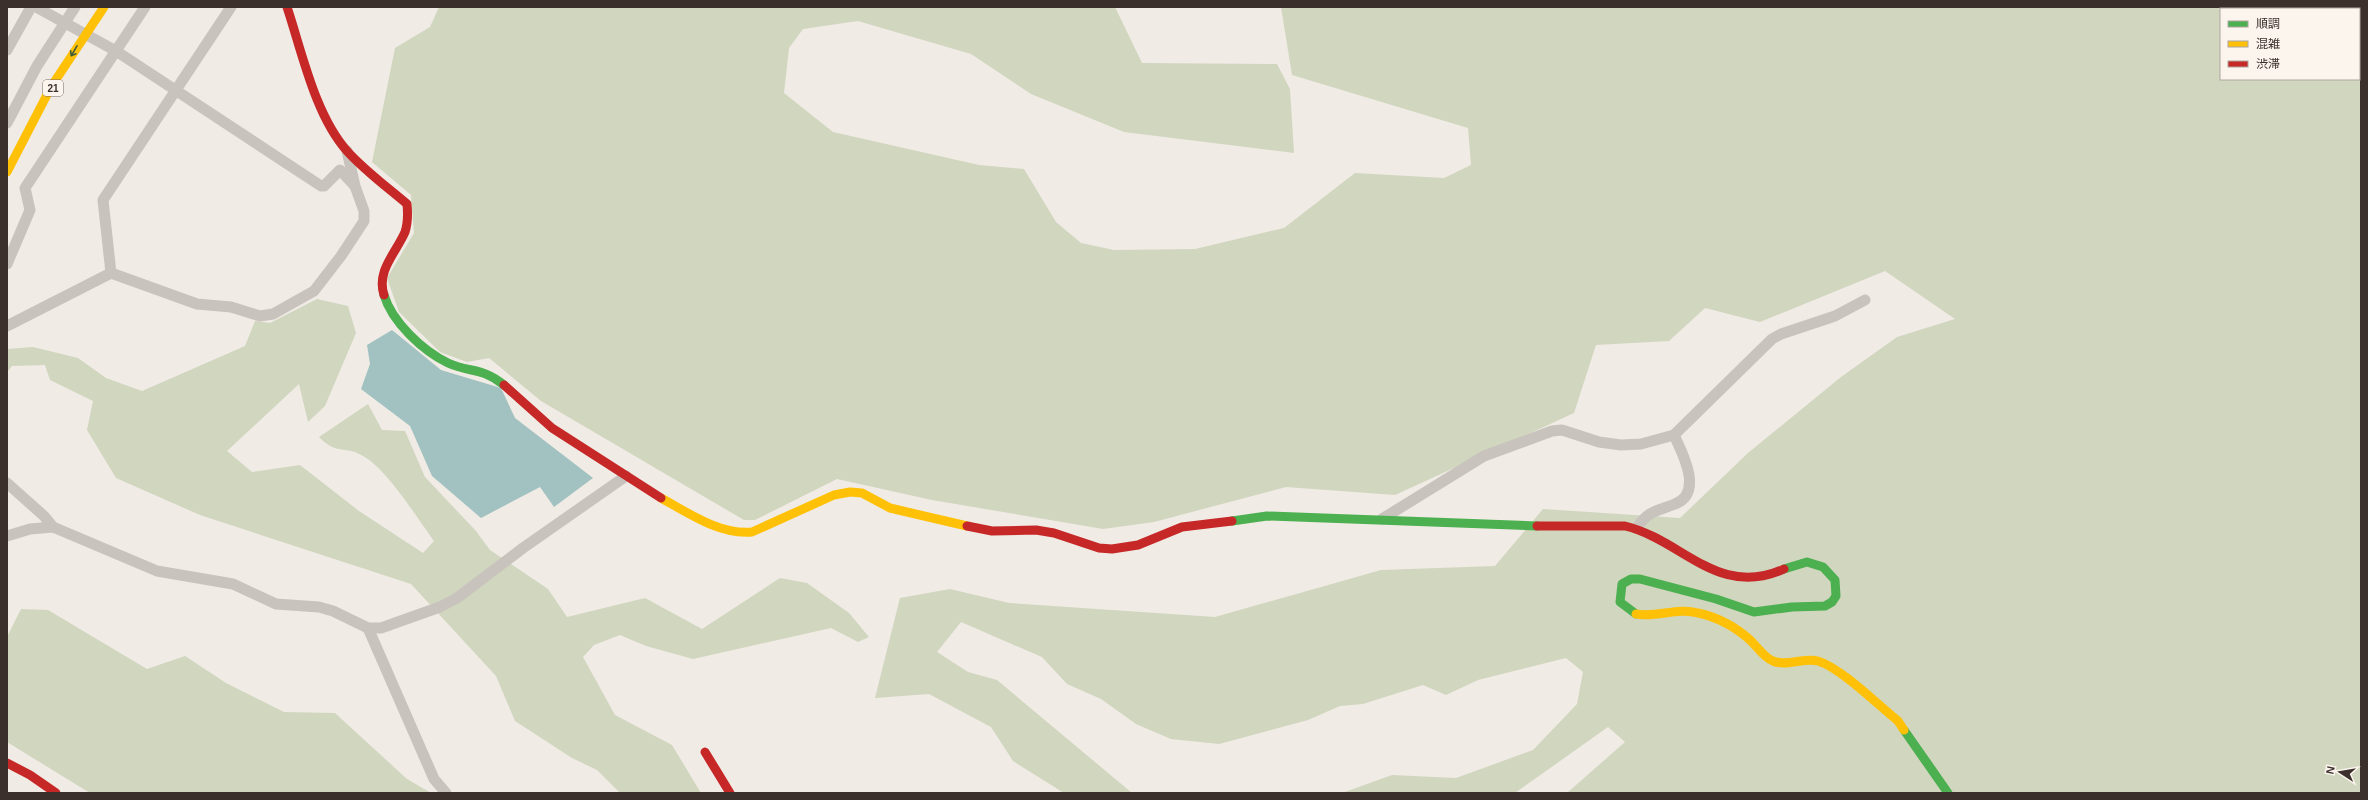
<svg xmlns="http://www.w3.org/2000/svg" width="2368" height="800" viewBox="0 0 2368 800" font-family="Helvetica,'Noto Sans JP',sans-serif">
  <style>
    .green { fill: #d1d6bf; fill-rule: evenodd }
    .water { fill: #a1c2c1 }
    .lines { fill: none; stroke-linecap: round; stroke-linejoin: round }
    .street { stroke: #c9c3be; stroke-width: 11 }
    .fast { stroke: #4caf50; stroke-width: 9 }
    .slow { stroke: #ffc107; stroke-width: 9 }
    .jam { stroke: #c62828; stroke-width: 9 }
    .oneway { stroke: #415c38 }
    .labels { text-anchor: middle; stroke-width: 3.5; stroke-linejoin: round; paint-order: stroke }
    .shield { fill: #fbf5ee; stroke: #756b66; stroke-width: 1 }
    .shield-label { font-size: 10px; font-weight: bold; fill: #3b302b }
  </style>
  <rect width="100%" height="100%" fill="#f0ebe5"/>
  <g class="green">
    <path d="M439,7H1115L1142,63L1277,64L1290,89L1294,153L1124,132L1031,94L971,54L858,21L803,29L789,48L784,93L833,132L979,165L1024,169L1056,222L1081,243L1114,250L1195,249L1284,228L1355,173L1444,178L1471,165L1468,128L1292,75L1281,7H2361V793H1567L1625,742L1608,727L1515,793H1342L1392,775L1456,778L1533,750L1577,704L1583,672L1566,658L1478,680L1446,695L1423,685L1363,704L1340,706L1308,720L1219,744L1171,739L1136,724L1101,699L1067,684L1042,657L961,622L937,652L968,672L997,680L1132,793H1064L1013,761L991,727L929,694L875,698L900,598L950,589L1009,603L1215,617L1381,570L1495,566L1543,509L1680,518L1748,453L1841,377L1897,337L1955,319L1885,271L1760,322L1705,308L1669,341L1596,345L1574,413L1395,495L1286,487L1154,522L1103,529L932,500L837,479L755,520H744L541,401L489,358L467,362L440,352L399,312L387,278L414,233L411,195L372,162L395,48L430,27ZM2221,9H2359V79H2221Z"/>
    <path d="M317,299L348,306L356,333L325,406L308,422L299,384L227,451L252,472L300,465L359,511L423,553L434,541C417,518 387,469 363,456C346,445 337,456 319,437L368,404L382,430L405,431L425,477L476,531L490,550L548,589L567,617L645,598L702,629L780,578L807,583L849,613L869,637L858,642L831,628L693,659L646,646L620,635L594,645L583,657L615,715L672,745L701,793H620L597,770L572,758L515,721L496,676L411,584L200,515L116,478L87,430L93,401L50,380L45,365L12,366L7,372V349L33,347L78,358L106,378L142,391L245,346L255,321L270,323Z"/>
    <polygon points="21,609 48,610 147,669 185,656 226,683 284,712 335,713 407,779 431,793 90,793 7,742 7,637"/>
  </g>
  <polygon class="water" points="392,330 441,370 501,388 515,418 593,478 554,507 540,487 481,518 432,476 410,426 361,389 370,364 367,345"/>
  <g class="lines">
    <g class="street">
      <polyline points="36,7 116,51 321,186 324,186 340,170 354,185"/>
      <polyline points="7,50 31,7"/>
      <polyline points="7,123 37,66 75,7"/>
      <polyline points="7,264 30,210 25,188 145,7"/>
      <polyline points="111,273 103,200 231,7"/>
      <polyline points="7,326 111,273 197,304 231,307 260,316 273,314 314,291 341,256 364,221 364,211 355,186 347,151"/>
      <polyline points="7,483 44,516 53,527 157,571 233,584 276,604 319,607 333,611 368,628 381,628 440,607 457,598 523,548 626,476"/>
      <polyline points="1382,519 1484,456 1552,431 1562,430 1599,442 1621,445 1641,444 1674,435 1772,339 1781,334 1835,316 1865,300"/>
      <path d="M1637,528C1648,510 1658,511 1675,504C1704,493 1682,452 1674,435"/>
      <polyline points="7,536 30,529 53,527"/>
      <polyline points="368,628 434,779 446,793"/>
    </g>
    <g class="fast">
      <path d="M384,295C392,322 423,351 448,363C470,373 482,367 504,385"/>
      <polyline points="1232,521 1267,516 1537,526"/>
      <polyline points="1636,614 1620,602 1622,584 1631,579 1640,579 1716,599 1754,612 1792,607 1825,606 1832,602 1836,596 1835,580 1823,567 1807,562 1784,569"/>
      <polyline points="1904,730 1948,793"/>
    </g>
    <g class="slow">
      <polyline points="7,172 51,87 104,7"/>
      <path d="M661,498C688,513 720,535 752,532L834,495L850,492L862,493L890,508L967,526"/>
      <path d="M1636,614C1657,618 1677,607 1698,613C1717,617 1734,626 1749,639C1756,645 1764,658 1773,661C1787,667 1804,657 1818,661C1841,668 1878,705 1898,721L1904,730"/>
    </g>
    <g class="jam">
      <path d="M287,7C302,52 315,115 347,151C364,170 387,187 407,204C408,214 408,223 405,232C396,253 376,271 384,295"/>
      <polyline points="504,385 552,428 661,498"/>
      <polyline points="967,526 992,531 1036,530 1054,533 1099,548 1112,549 1138,545 1182,527 1232,521"/>
      <path d="M1537,526H1625C1683,540 1718,599 1784,569"/>
      <polyline points="705,752 730,793"/>
      <polyline points="7,763 30,775 56,793"/>
    </g>
  </g>
  <defs><path id="oneway-shaft" d="M-6 0H5M1.5-3L5.5 0L1.5 3" fill="none" stroke-width="1.6" stroke-linecap="round" stroke-linejoin="round"/></defs>
  <use class="oneway" href="#oneway-shaft" transform="translate(74 51) rotate(120)"/>
  <g class="labels">
    <rect class="shield" x="43" y="80" width="20" height="16" rx="3"/>
    <g class="shield-label">
      <text x="53" y="92">21</text>
    </g>
  </g>
  <rect width="2368" height="800" fill="none" stroke="#3b302b" stroke-width="16"/>
  <rect x="2220" y="8" width="140" height="72" fill="#fbf5ee" stroke="#aea6a0"/>
  <rect x="2228" y="21" width="20" height="6" fill="#4caf50" stroke="#aea6a0"/>
  <text x="2256" y="28" font-size="12" fill="#3b302b">順調</text>
  <rect x="2228" y="41" width="20" height="6" fill="#ffc107" stroke="#aea6a0"/>
  <text x="2256" y="48" font-size="12" fill="#3b302b">混雑</text>
  <rect x="2228" y="61" width="20" height="6" fill="#c62828" stroke="#aea6a0"/>
  <text x="2256" y="68" font-size="12" fill="#3b302b">渋滞</text>
  <g transform="translate(2340 772) rotate(282)" stroke="#fbf5ee" stroke-width="3" paint-order="stroke">
  <path d="M0-3L7 15L0 10L-7 15Z" fill="#3b302b"/>
  <text y="-6" font-size="11" font-weight="bold" text-anchor="middle" fill="#3b302b">N</text>
  </g>
</svg>
